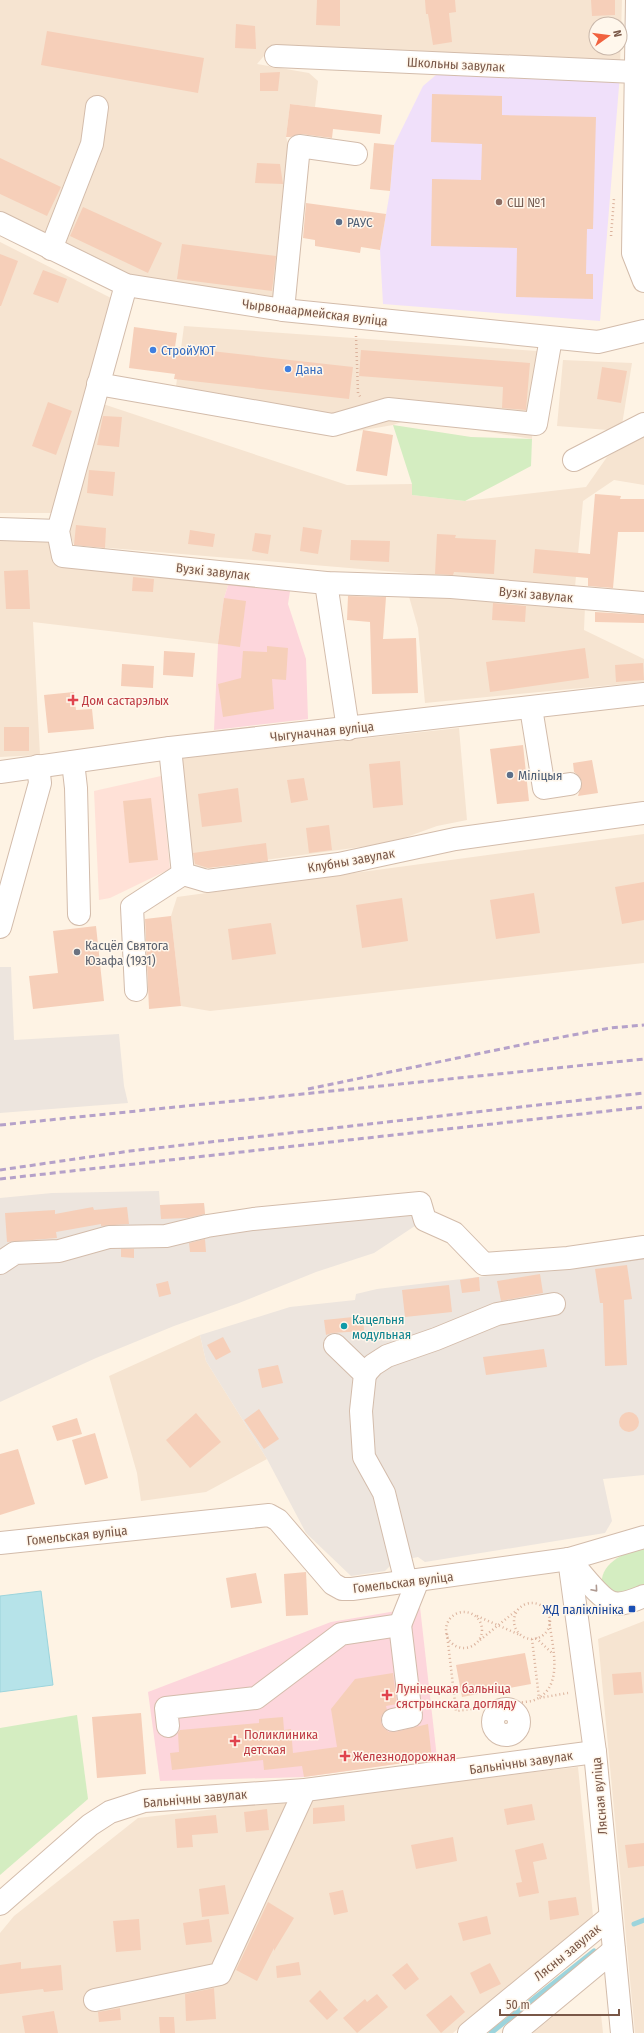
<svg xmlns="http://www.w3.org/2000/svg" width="644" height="2033" viewBox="0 0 644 2033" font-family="'Fira Sans Condensed',sans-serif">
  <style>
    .residential { fill: #f6e4d1; fill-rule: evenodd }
    .commercial { fill: #ffe1d7 }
    .industrial { fill: #ede5de }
    .education { fill: #f0e0fa }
    .medical { fill: #fdd6dc }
    .green { fill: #d4edc1 }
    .water { fill: #b6e3e9; stroke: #9cd4dc }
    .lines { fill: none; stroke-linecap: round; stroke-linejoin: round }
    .stream { stroke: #9cd4dc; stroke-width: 5 }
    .building { fill: #f6cfb9 }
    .minor-casing { stroke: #d3bcab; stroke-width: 24 }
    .path { stroke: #dbb29c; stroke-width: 2.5; stroke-dasharray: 1 3; stroke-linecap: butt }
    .minor { stroke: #fff; stroke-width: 22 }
    .rail { stroke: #b5a1c9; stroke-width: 3; stroke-dasharray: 6 4; stroke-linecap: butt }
    .oneway { stroke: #af9a91 }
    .education-dot { fill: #8d6e63; stroke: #fff7ec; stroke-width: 1.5 }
    .service-dot { fill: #5c6f8a; stroke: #fff7ec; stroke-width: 1.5 }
    .shop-dot { fill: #3f7fe0; stroke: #fff7ec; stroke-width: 1.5 }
    .health-dot { fill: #e0444e; stroke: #fff7ec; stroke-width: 1.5 }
    .worship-dot { fill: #6b7280; stroke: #fff7ec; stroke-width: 1.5 }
    .culture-dot { fill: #0f9aa8; stroke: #fff7ec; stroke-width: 1.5 }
    .transit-dot { fill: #1a4fb4; stroke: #fff7ec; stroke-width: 1.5 }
    .labels { text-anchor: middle; stroke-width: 3; stroke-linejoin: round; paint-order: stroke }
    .street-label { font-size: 13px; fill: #795747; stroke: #fff7ec }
    .education-label { font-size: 13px; fill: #785e54; stroke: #fff7ec; text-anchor: start }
    .service-label { font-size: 13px; fill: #4e5e75; stroke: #fff7ec; text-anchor: start }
    .shop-label { font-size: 13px; fill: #366cbe; stroke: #fff7ec; text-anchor: start }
    .health-label { font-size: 13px; fill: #be3a42; stroke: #fff7ec; text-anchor: start }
    .worship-label { font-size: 13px; fill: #5b616d; stroke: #fff7ec; text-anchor: start }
    .culture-label { font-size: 13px; fill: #0d838f; stroke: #fff7ec; text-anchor: start }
    .transit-label { font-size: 13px; fill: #164399; stroke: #fff7ec; text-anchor: end }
  </style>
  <rect width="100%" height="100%" fill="#fef3e4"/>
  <g class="residential">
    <path d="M0,0H622L620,67L269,50L257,64L309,73L318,81L315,107L290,104L286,137L294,163L277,297L134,276L0,211ZM596,24H620V48H596Z"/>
    <polygon points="0,242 113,299 52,513 0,513"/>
    <polygon points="184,326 537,351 532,439 410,419 393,425 329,436 173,409"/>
    <polygon points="563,360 632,363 621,431 557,426"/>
    <polygon points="103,404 347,485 412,484 412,495 465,501 586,487 607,457 644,435 644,485 614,480 583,501 575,587 74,545 68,528"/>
    <polygon points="0,541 48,541 58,567 230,579 224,598 218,644 33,622 40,755 0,757"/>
    <polygon points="408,593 585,606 584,630 644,659 644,682 425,703 418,628"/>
    <polygon points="459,728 467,820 437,826 390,843 192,870 182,758"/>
    <polygon points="644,834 644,963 210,1011 181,1006 171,916 177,897"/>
    <polygon points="200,1335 206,1361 267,1459 206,1492 141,1501 137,1473 109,1376"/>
    <polygon points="644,1621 644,2033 635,2033 598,1639"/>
    <polygon points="578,1767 593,1916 453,2033 0,2033 0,1933 14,1916 138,1818"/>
    <polygon points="556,2014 601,2014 603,2033 533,2033"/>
  </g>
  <polygon class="commercial" points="161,776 170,869 110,898 99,900 94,791"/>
  <g class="industrial">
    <polygon points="0,967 11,967 14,1040 119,1034 124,1086 128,1103 0,1113"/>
    <polygon points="159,1191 160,1205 204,1203 205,1216 305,1206 430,1216 374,1253 316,1272 239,1303 174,1326 96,1358 0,1402 0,1198 52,1193"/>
    <polygon points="644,1255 644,1475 603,1479 612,1521 605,1533 425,1562 418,1557 394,1562 385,1571 351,1576 306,1533 267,1459 206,1361 200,1335 290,1307 355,1300 356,1294 377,1289 581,1265"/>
  </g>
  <polygon class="education" points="443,69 620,74 600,321 383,304 380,250 390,191 394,145 423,86"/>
  <g class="medical">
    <polygon points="230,579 291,585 288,604 306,659 308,719 214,730 218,644 224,598"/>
    <polygon points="420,1607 437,1758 304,1777 160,1781 148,1692 331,1622"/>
  </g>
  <g class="green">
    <polygon points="393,425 471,437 532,439 531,466 465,501 412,495 412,484"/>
    <path d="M644,1549V1588L617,1597L602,1588C598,1564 623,1552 644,1549Z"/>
    <polygon points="77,1715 88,1799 0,1875 0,1728"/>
  </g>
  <polygon class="water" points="41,1591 53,1685 0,1692 0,1596"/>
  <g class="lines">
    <g class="stream">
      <polyline points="634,1924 644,1920"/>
      <polyline points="491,2033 594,1951"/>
    </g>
  </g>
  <g class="building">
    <polygon points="317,0 340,0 340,26 316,25"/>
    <polygon points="425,0 455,0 456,12 449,13 452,42 433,45 428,14 426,14"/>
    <polygon points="591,0 615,0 615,15 592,16"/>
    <polygon points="236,24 255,26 256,49 235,48"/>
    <polygon points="47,31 204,58 198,93 41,65"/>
    <polygon points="280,72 278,91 260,91 260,73"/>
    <polygon points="432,94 502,96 502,115 596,117 593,229 587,229 586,274 593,274 593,299 516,297 517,248 431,246 432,179 481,180 482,144 431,142"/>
    <polygon points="290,104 382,115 380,134 333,129 332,138 301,134 290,137 286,137"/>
    <polygon points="374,143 394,145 390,191 370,189"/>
    <polygon points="0,158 61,187 47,216 0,194"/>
    <polygon points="257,163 280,164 283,184 255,183"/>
    <polygon points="306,203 386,214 380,250 361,247 360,253 315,246 315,240 303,238"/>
    <polygon points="83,207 162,243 148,273 70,236"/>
    <polygon points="182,244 276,256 272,291 177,279"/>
    <polygon points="0,254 18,261 1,306 0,306"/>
    <polygon points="43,270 67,279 58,303 33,294"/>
    <polygon points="134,327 177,333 175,347 353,367 349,399 174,379 175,374 129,368"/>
    <polygon points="361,350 530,363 526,410 502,408 503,387 359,376"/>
    <polygon points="602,367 627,371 621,403 597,399"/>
    <polygon points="48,402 72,411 56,455 32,446"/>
    <polygon points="103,416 122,417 119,447 97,445"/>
    <polygon points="363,430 393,435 387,476 356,471"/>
    <polygon points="89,470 115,472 113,496 87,493"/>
    <polygon points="595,494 621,496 620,499 644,499 644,532 618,532 613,588 588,586 588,578 533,573 535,549 590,554"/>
    <polygon points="76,525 106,528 105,548 74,545"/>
    <polygon points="303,527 322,530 318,554 300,551"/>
    <polygon points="190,530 215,534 213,547 188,544"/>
    <polygon points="255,533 271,535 268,554 252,551"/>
    <polygon points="437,534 456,535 455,538 496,540 494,574 454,572 453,575 435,574"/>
    <polygon points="351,540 390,541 389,562 350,560"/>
    <polygon points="28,570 30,609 6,609 4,571"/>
    <polygon points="133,577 154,579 153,592 132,591"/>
    <polygon points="348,596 386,597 383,639 416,638 418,693 372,694 370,622 347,620"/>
    <polygon points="224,598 246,601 240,647 218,644"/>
    <polygon points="493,603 526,606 525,622 492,620"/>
    <polygon points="595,612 644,615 644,623 595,622"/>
    <polygon points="267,646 288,648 286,680 272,679 274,709 223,717 218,684 241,678 243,651 267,652"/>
    <polygon points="585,648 589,678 490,692 486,662"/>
    <polygon points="164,651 195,653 193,677 163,675"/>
    <polygon points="643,663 644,680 616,682 615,665"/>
    <polygon points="122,664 154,666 153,688 121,686"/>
    <polygon points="74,692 76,710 92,709 94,729 48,733 44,695"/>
    <rect x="4" y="727" width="25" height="24"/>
    <polygon points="523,745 529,801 497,804 490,749"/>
    <polygon points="592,760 598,793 578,796 582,782 579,776 574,772 573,763"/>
    <polygon points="400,761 403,805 373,808 369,764"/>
    <polygon points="304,778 308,800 291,803 287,780"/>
    <polygon points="238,788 242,822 202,827 198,794"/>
    <polygon points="151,798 158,860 129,863 123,801"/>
    <polygon points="329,825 332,850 309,853 306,828"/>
    <polygon points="266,843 268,861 208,868 195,864 193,853"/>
    <polygon points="644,882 644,920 622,924 615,887"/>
    <polygon points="534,893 540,933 496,939 490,900"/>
    <polygon points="402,898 408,941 362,948 356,905"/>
    <polygon points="171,916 181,1006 149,1009 145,919"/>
    <polygon points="271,923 276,954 232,960 228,929"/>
    <polygon points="96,926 104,1001 33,1009 29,976 58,973 53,931"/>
    <polygon points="204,1203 205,1214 188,1218 161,1219 160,1205"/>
    <polygon points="93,1207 94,1210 127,1207 129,1224 101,1226 101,1224 56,1232 57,1238 7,1242 5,1213 55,1210 55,1214"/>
    <polygon points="205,1239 206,1252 190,1252 189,1243"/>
    <polygon points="121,1249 134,1249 134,1258 121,1257"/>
    <polygon points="627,1265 632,1299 624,1300 627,1365 605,1366 603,1303 600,1303 595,1269"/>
    <polygon points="540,1274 543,1293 501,1301 497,1281"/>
    <polygon points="479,1277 480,1291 462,1293 460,1280"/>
    <polygon points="168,1281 171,1294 159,1297 156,1284"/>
    <polygon points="449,1285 452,1312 405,1317 402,1290"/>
    <polygon points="363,1316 364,1331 332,1333 326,1335 324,1320"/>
    <polygon points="223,1337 231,1352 216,1360 207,1345"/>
    <polygon points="544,1349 547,1367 486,1375 483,1357"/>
    <polygon points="278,1365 283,1383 262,1388 258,1369"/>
    <polygon points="259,1409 279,1439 264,1449 244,1420"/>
    <circle cx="629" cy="1422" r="10"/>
    <polygon points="196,1413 221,1442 190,1468 166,1440"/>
    <polygon points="77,1418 82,1434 57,1441 52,1426"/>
    <polygon points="95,1433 108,1478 85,1485 72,1440"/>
    <polygon points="18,1449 35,1504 0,1515 0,1454"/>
    <polygon points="306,1572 308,1615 286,1616 284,1574"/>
    <polygon points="256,1573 262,1603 231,1608 226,1578"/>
    <polygon points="525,1653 531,1684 462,1697 456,1665"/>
    <polygon points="641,1672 643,1693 614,1695 612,1674"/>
    <polygon points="393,1673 397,1704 386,1706 387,1710 381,1716 381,1723 384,1728 389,1732 395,1732 428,1724 432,1759 304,1777 302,1766 264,1770 263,1760 172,1770 170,1753 179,1752 178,1733 180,1730 259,1723 259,1719 283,1717 284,1730 291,1729 293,1753 337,1747 331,1709 355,1679"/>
    <polygon points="141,1713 146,1774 97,1778 92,1717"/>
    <polygon points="532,1804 535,1820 507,1825 504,1809"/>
    <polygon points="344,1805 345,1821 313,1824 313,1808"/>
    <polygon points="267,1809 269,1830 246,1832 244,1812"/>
    <polygon points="216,1815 218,1833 192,1835 193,1847 177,1848 175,1819"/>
    <polygon points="453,1837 457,1861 416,1869 411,1845"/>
    <polygon points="543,1843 547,1859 533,1862 539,1893 519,1897 516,1883 522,1882 515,1850"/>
    <polygon points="644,1843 644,1866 628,1868 625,1845"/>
    <polygon points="225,1885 229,1914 202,1917 199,1889"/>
    <polygon points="343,1890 348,1912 334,1915 329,1893"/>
    <polygon points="576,1897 579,1915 550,1920 548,1901"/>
    <polygon points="268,1902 294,1918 274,1951 274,1948 257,1981 236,1970"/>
    <polygon points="487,1916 491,1934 463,1941 458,1923"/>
    <polygon points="139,1919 141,1950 116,1952 113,1921"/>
    <polygon points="209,1919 212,1942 186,1945 183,1923"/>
    <polygon points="21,1962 21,1969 61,1965 63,1990 44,1992 43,1989 0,1994 0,1965"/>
    <polygon points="299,1962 301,1975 277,1978 276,1966"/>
    <polygon points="407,1963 419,1979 405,1990 392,1975"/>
    <polygon points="490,1963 501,1984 480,1994 470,1973"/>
    <polygon points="214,1988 216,2019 186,2021 185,1994"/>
    <polygon points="320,1990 338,2010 327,2020 309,2001"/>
    <polygon points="377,1994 388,2007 357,2033 343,2018 365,1999 367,2002"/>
    <polygon points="451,1995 465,2012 441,2033 426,2015"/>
    <polygon points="120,2008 121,2020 99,2022 98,2012"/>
    <polygon points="54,2011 58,2033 25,2033 22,2016"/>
    <polygon points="159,2017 174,2017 175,2033 160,2033"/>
  </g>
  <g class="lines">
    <defs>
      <g id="minor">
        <polyline points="637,0 633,253 644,281"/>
        <polyline points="276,56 635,72"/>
        <polyline points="0,223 126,285 283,310 598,342 644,331"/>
        <polyline points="51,249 92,144 97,107"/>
        <polyline points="126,285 58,531 63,556 326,583 451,587 644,603"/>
        <polyline points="283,310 299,146 356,154"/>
        <polyline points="98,384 333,425 388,409 536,424 551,338"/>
        <polyline points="574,460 644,424"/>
        <polyline points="0,529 58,531"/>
        <polyline points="326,583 348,729"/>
        <polyline points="531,708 544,788 570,784"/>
        <polyline points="170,748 183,874 207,881 339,864 455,839 644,813"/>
        <polyline points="73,762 76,788 79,914"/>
        <polyline points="0,772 170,748 644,694"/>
        <polyline points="0,927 40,783 38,766"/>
        <polyline points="136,990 132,907 183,874"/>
        <polyline points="0,1263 15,1253 59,1251 109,1237 166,1236 207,1226 253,1219 420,1203 425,1220 454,1233 484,1264 568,1258 644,1247"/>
        <polyline points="335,1345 365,1374 361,1411 364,1457 384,1493 406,1582"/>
        <polyline points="365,1374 373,1365 387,1356 436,1339 497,1314 554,1304"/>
        <polyline points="0,1543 269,1515 278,1520 333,1584 342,1589 352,1589 569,1559 644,1537"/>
        <polyline points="569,1559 595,1752 622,2033"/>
        <path d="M569,1559C579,1570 601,1601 614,1603C624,1605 634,1600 644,1596"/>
        <circle cx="506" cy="1722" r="13"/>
        <polyline points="393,1720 411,1716 400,1625"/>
        <polyline points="168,1726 166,1708 256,1698 341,1634 400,1625 418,1580"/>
        <polyline points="0,1904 90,1825 110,1812 144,1801 305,1790 595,1752"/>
        <polyline points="95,2000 220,1974 305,1790"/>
        <polyline points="469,2033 610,1917"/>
        <polyline points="514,2033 614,1950"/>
      </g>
    </defs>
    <use href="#minor" class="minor-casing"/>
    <g class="path">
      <polyline points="611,236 614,198"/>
      <polyline points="356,336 358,393 361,398"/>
      <circle cx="532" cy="1621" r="18"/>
      <circle cx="464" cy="1630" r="18"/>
      <polyline points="477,1616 520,1635"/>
      <path d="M447,1634L456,1711L532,1701C566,1689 552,1647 549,1619"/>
      <polyline points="536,1638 553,1654"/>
      <polyline points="532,1639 539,1698 568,1693"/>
      <polyline points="480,1640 517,1610"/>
    </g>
    <use href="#minor" class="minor"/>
    <g class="rail">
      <polyline points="308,1089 530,1043 610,1028 644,1025"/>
      <polyline points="0,1125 644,1059"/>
      <polyline points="0,1170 130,1151 644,1093"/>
      <polyline points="0,1179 644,1107"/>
    </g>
  </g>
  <defs><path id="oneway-chevron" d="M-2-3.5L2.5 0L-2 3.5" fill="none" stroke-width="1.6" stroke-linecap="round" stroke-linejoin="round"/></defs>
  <use class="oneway" href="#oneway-chevron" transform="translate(595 1589) rotate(49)"/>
  <circle class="education-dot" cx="499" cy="202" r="4"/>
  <g class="service-dot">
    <circle cx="339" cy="222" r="4"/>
    <circle cx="510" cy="775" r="4"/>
  </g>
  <g class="shop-dot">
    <circle cx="153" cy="350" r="4"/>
    <circle cx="288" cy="369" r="4"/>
  </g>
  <g class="health-dot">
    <path d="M71 694h4v4h4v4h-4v4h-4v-4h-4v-4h4z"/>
    <path d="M385 1689h4v4h4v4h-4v4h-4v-4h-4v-4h4z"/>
    <path d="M233 1735h4v4h4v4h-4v4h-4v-4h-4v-4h4z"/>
    <path d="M343 1750h4v4h4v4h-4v4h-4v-4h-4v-4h4z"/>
  </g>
  <circle class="worship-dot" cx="77" cy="952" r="4"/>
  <circle class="culture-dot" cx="344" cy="1326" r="4"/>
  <rect class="transit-dot" x="628" y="1605" width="8" height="8" rx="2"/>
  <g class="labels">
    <g class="street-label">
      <text transform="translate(456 64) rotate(3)" y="5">Школьны завулак</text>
      <text transform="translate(315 312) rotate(7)" y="5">Чырвонаармейская вуліца</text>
      <text transform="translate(213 571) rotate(6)" y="5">Вузкі завулак</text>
      <text transform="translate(536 594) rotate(5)" y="5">Вузкі завулак</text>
      <text transform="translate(322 731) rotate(-6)" y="5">Чыгуначная вуліца</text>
      <text transform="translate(351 860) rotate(-10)" y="5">Клубны завулак</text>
      <text transform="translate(77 1535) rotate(-6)" y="5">Гомельская вуліца</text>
      <text transform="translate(403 1582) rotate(-7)" y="5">Гомельская вуліца</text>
      <text transform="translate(521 1762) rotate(-8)" y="5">Бальнічны завулак</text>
      <text transform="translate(599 1796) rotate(-95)" y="5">Лясная вуліца</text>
      <text transform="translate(195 1798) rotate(-5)" y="5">Бальнічны завулак</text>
      <text transform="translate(567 1952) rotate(-39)" y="5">Лясны завулак</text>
    </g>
    <g class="education-label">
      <text x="507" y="207">СШ №1</text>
    </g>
    <g class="service-label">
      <text x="347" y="227">РАУС</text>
      <text x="518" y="780">Міліцыя</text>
    </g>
    <g class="shop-label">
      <text x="161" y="355">СтройУЮТ</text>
      <text x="296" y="374">Дана</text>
    </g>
    <g class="health-label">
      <text x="82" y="705">Дом састарэлых</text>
      <text x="396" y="1693">Лунінецкая бальніца<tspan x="396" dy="15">сястрынскага догляду</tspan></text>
      <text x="244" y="1739">Поликлиника<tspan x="244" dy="15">детская</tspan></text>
      <text x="353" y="1761">Железнодорожная</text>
    </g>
    <g class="worship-label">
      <text x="85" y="950">Касцёл Святога<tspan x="85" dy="15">Юзафа (1931)</tspan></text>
    </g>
    <g class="culture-label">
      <text x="352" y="1324">Кацельня<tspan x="352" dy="15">модульная</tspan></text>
    </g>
    <g class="transit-label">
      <text x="624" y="1614">ЖД паліклініка</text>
    </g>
  </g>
  <g transform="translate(608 36) rotate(76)"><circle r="19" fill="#fff7ec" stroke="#c9b7aa"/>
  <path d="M0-3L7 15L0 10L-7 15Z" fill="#f1623f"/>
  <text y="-6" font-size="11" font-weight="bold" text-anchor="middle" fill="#795747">N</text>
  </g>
  <path d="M500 2009v6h119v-6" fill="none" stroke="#795747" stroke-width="2"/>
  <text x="506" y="2009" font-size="12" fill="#795747" stroke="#fff7ec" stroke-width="3" paint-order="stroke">50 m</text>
</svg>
